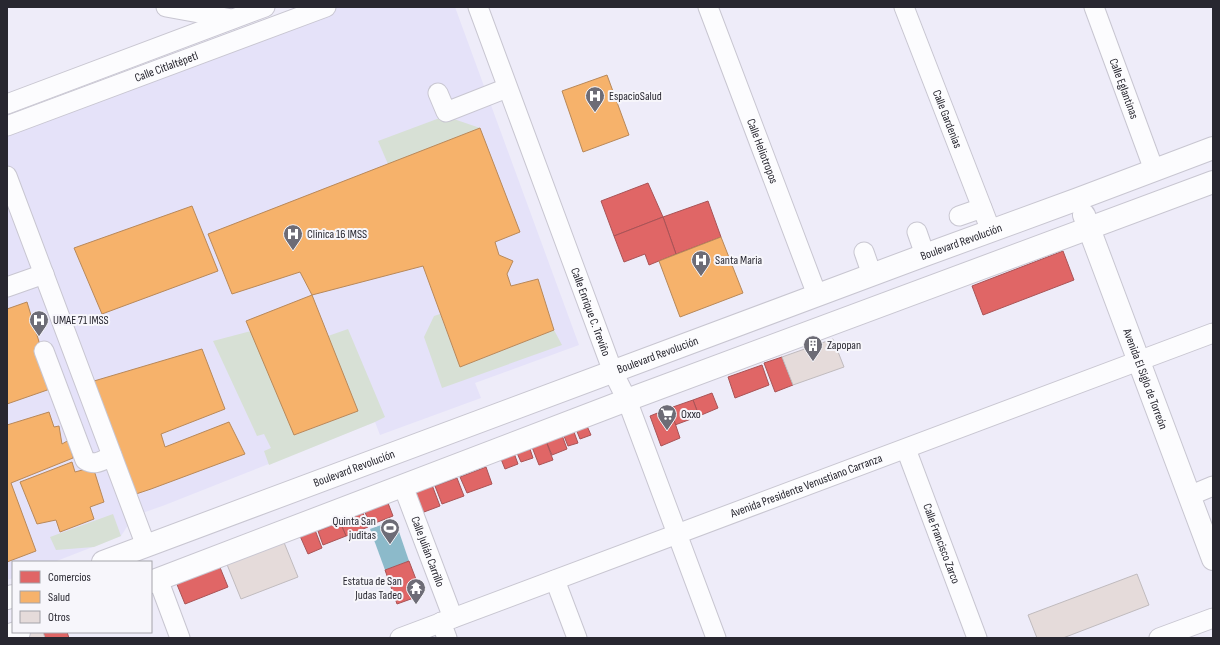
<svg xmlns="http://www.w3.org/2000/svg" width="1220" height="645" viewBox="0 0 1220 645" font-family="'Sofia Sans Condensed',sans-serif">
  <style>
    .built { fill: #e5e2f9 }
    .green { fill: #d7e0d5 }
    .water { fill: #8cbaca }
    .shops { fill: #e06666; stroke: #a95356 }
    .health { fill: #f6b26b; stroke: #b88859 }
    .building { fill: #e5dbda; stroke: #c0bbbe }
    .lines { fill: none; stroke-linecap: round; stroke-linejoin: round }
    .minor-casing { stroke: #c8c6d1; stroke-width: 21 }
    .major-casing { stroke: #c8c6d1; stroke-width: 24 }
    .minor { stroke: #fcfcfe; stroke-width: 19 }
    .major { stroke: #fcfcfe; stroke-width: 22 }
    .labels { text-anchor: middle; stroke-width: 4; stroke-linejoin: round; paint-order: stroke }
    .street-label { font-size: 12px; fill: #282730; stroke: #f7f6fb }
    .poi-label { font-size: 12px; fill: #282730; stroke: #f7f6fb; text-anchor: start }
  </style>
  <rect width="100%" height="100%" fill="#eeecf9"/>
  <polygon class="built" points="340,7 455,7 579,345 475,383 481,398 380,435 375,422 165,505 134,516 121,536 54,562 13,562 13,578 7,580 7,129"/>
  <g class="green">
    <polygon points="445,116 480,128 388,164 378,141"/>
    <polygon points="440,314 460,367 554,330 562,345 442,388 424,337 434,316"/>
    <polygon points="348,329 385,417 375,422 269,465 264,451 271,448 264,434 257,436 213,341 251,331 295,435 358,411 328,336"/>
    <polygon points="113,514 121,536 94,547 56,550 50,537"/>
  </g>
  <polygon class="water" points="395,520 409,561 385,570 370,529"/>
  <g class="shops">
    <polygon points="648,183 663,217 614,236 601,201"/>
    <polygon points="708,201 721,237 676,254 663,217"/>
    <polygon points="663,217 676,254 649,265 645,254 624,262 614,236"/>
    <polygon points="1063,251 1074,280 983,315 972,286"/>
    <polygon points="782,357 793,385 775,392 764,363"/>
    <polygon points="762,365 769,385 735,398 728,377"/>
    <polygon points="712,393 718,408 699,416 693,400"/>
    <polygon points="693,400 699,416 675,425 670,408"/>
    <polygon points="670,408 680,438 661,446 650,416"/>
    <polygon points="587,426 591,435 580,439 576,429"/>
    <polygon points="574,432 578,443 568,446 564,436"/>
    <polygon points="562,435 567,449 552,455 546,441"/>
    <polygon points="546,441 553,460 539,465 532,447"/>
    <polygon points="530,449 533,458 521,462 517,453"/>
    <polygon points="514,453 518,464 505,469 501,459"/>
    <polygon points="486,467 492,484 467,493 460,477"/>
    <polygon points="457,478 464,496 442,504 435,486"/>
    <polygon points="432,485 440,506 416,515 408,495"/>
    <polygon points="388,503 393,516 370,525 365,512"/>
    <polygon points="363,513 368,527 346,536 340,522"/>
    <polygon points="340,522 346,536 323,545 318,531"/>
    <polygon points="315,530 322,548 308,554 300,536"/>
    <polygon points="409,561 422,595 397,604 385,570"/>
    <polygon points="219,565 228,587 185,604 176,582"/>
    <polygon points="43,632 67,632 69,638 45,638"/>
  </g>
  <g class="health">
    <polygon points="607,75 629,135 583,152 562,91"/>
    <polygon points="480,128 520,232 495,242 499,255 513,261 507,274 511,286 538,279 554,330 460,367 423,266 312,295 300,272 232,294 208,234"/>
    <polygon points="192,206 218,271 102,314 74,248"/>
    <polygon points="721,237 743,293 680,317 659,261"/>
    <polygon points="312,295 358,411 294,435 246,321"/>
    <polygon points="27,302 53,388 7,404 7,309"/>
    <polygon points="202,349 225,409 161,434 165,447 229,422 245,454 151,489 133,495 94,381"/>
    <polygon points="49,412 54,427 59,426 62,444 69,440 73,458 11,483 36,551 7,562 7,425"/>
    <polygon points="72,462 75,472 93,467 104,502 90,507 94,519 60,532 56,520 37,524 20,482"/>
  </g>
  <g class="building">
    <polygon points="833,339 844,367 793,385 782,357"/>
    <polygon points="283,540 298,577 241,599 226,562"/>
    <polygon points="1137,574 1149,605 1063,638 1037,638 1028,615"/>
    <polygon points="33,632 43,632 45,638 17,638"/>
  </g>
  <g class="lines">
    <defs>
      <g id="minor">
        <polyline points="166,7 232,19"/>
        <path id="s1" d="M478,7L613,372L627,400L716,638"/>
        <path id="s2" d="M708,7L817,295"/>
        <path id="s3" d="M904,7L991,231"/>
        <path id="s4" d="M1094,7L1154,170"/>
        <polyline points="438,93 446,112 507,88"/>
        <polyline points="7,104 265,7"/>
        <path id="s5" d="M7,126L326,7"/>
        <polyline points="7,176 146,546"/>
        <polyline points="959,216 982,208"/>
        <polyline points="917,232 925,255"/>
        <polyline points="864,252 872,275"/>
        <polyline points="7,287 44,274"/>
        <path d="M44,351L85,460C96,466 101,461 112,456"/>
        <path id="s6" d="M906,449L977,638"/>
        <path id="s7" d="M403,486L453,618"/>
        <polyline points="1189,496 1213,486"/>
        <polyline points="158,579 180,638"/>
        <polyline points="555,580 577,638"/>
        <polyline points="441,622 447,638"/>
        <path id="s8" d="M400,638L1213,333"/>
        <polyline points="1159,638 1213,618"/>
      </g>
      <g id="major">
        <path id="s9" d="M1084,215L1213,559"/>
        <path id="s10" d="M103,562L925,255L1078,199L1213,148"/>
        <polyline points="151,582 627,400 1213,182"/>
        <polyline points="7,598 13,596"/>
        <polyline points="7,636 19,632"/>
      </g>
    </defs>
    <use href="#minor" class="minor-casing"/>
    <use href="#major" class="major-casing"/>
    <use href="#minor" class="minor"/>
    <use href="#major" class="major"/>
  </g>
  <defs>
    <symbol id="hospital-pin" viewBox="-11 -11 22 30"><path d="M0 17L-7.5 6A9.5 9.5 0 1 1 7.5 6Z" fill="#6d6c76" stroke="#f7f6fb"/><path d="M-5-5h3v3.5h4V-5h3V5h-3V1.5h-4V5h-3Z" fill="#fff"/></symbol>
    <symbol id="building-pin" viewBox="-11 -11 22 30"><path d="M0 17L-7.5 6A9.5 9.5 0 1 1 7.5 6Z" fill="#6d6c76" stroke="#f7f6fb"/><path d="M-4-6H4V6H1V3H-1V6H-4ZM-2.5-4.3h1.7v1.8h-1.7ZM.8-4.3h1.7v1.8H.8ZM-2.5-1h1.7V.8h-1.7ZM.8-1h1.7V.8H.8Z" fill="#fff"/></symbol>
    <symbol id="supermarket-pin" viewBox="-11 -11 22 30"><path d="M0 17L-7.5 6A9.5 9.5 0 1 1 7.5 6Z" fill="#6d6c76" stroke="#f7f6fb"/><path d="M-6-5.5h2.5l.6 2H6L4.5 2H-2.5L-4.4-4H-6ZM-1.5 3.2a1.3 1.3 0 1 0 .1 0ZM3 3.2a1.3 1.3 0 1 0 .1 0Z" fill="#fff"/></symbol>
    <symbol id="stadium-pin" viewBox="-11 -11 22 30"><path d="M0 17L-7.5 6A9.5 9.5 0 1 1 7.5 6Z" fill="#6d6c76" stroke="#f7f6fb"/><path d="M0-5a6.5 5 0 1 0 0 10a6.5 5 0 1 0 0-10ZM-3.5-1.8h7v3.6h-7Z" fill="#fff"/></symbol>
    <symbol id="temple-pin" viewBox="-11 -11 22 30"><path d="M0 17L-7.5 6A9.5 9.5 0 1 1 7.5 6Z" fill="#6d6c76" stroke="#f7f6fb"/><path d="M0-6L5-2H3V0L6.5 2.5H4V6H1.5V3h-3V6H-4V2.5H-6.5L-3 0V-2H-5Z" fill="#fff"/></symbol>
  </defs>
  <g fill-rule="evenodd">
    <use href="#hospital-pin" x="584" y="85" width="22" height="30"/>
    <use href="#hospital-pin" x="282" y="223" width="22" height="30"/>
    <use href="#hospital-pin" x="690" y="249" width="22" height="30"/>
    <use href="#hospital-pin" x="28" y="309" width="22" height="30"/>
    <use href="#building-pin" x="802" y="334" width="22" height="30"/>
    <use href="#supermarket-pin" x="656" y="403" width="22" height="30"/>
    <use href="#stadium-pin" x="379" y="517" width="22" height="30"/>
    <use href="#temple-pin" x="405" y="577" width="22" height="30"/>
  </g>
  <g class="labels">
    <g class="street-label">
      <text dy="4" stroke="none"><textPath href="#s5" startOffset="170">Calle Citlaltépetl</textPath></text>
      <text dy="4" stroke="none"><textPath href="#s4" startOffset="87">Calle Eglantinas</textPath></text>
      <text dy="4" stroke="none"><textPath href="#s3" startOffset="120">Calle Gardenias</textPath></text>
      <text dy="4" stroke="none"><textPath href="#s2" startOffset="154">Calle Heliotropos</textPath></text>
      <text dy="4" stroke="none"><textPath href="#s10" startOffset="916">Boulevard Revolución</textPath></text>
      <text dy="4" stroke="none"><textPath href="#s1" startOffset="325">Calle Enrique C. Treviño</textPath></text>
      <text dy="4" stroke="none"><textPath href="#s10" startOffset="592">Boulevard Revolución</textPath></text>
      <text dy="4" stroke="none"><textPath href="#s9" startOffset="175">Avenida El Siglo de Torreón</textPath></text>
      <text dy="4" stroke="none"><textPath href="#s10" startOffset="268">Boulevard Revolución</textPath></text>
      <text dy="4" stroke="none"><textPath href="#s8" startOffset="434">Avenida Presidente Venustiano Carranza</textPath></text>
      <text dy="4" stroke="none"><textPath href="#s6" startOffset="101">Calle Francisco Zarco</textPath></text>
      <text dy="4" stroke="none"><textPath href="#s7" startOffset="70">Calle Julián Carrillo</textPath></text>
    </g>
    <g class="poi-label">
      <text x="609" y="100">EspacioSalud</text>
      <text x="307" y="238">Clinica 16 IMSS</text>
      <text x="715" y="264">Santa Maria</text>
      <text x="53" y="324">UMAE 71 IMSS</text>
      <text x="827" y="349">Zapopan</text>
      <text x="681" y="418">Oxxo</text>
      <text x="376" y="525" text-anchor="end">Quinta San<tspan x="376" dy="14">juditas</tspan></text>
      <text x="402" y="585" text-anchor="end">Estatua de San<tspan x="402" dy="14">Judas Tadeo</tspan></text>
    </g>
  </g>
  <rect width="1220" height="645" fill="none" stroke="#282730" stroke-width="16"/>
  <rect x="12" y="561" width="140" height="72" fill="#f7f6fb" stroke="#a4a3aa"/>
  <rect x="20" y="571" width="20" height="12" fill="#e06666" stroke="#a4a3aa"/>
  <text x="48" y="581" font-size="12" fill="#282730">Comercios</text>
  <rect x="20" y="591" width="20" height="12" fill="#f6b26b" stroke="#a4a3aa"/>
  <text x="48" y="601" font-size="12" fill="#282730">Salud</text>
  <rect x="20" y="611" width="20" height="12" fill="#e5dbda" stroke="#a4a3aa"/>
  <text x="48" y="621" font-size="12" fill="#282730">Otros</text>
</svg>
